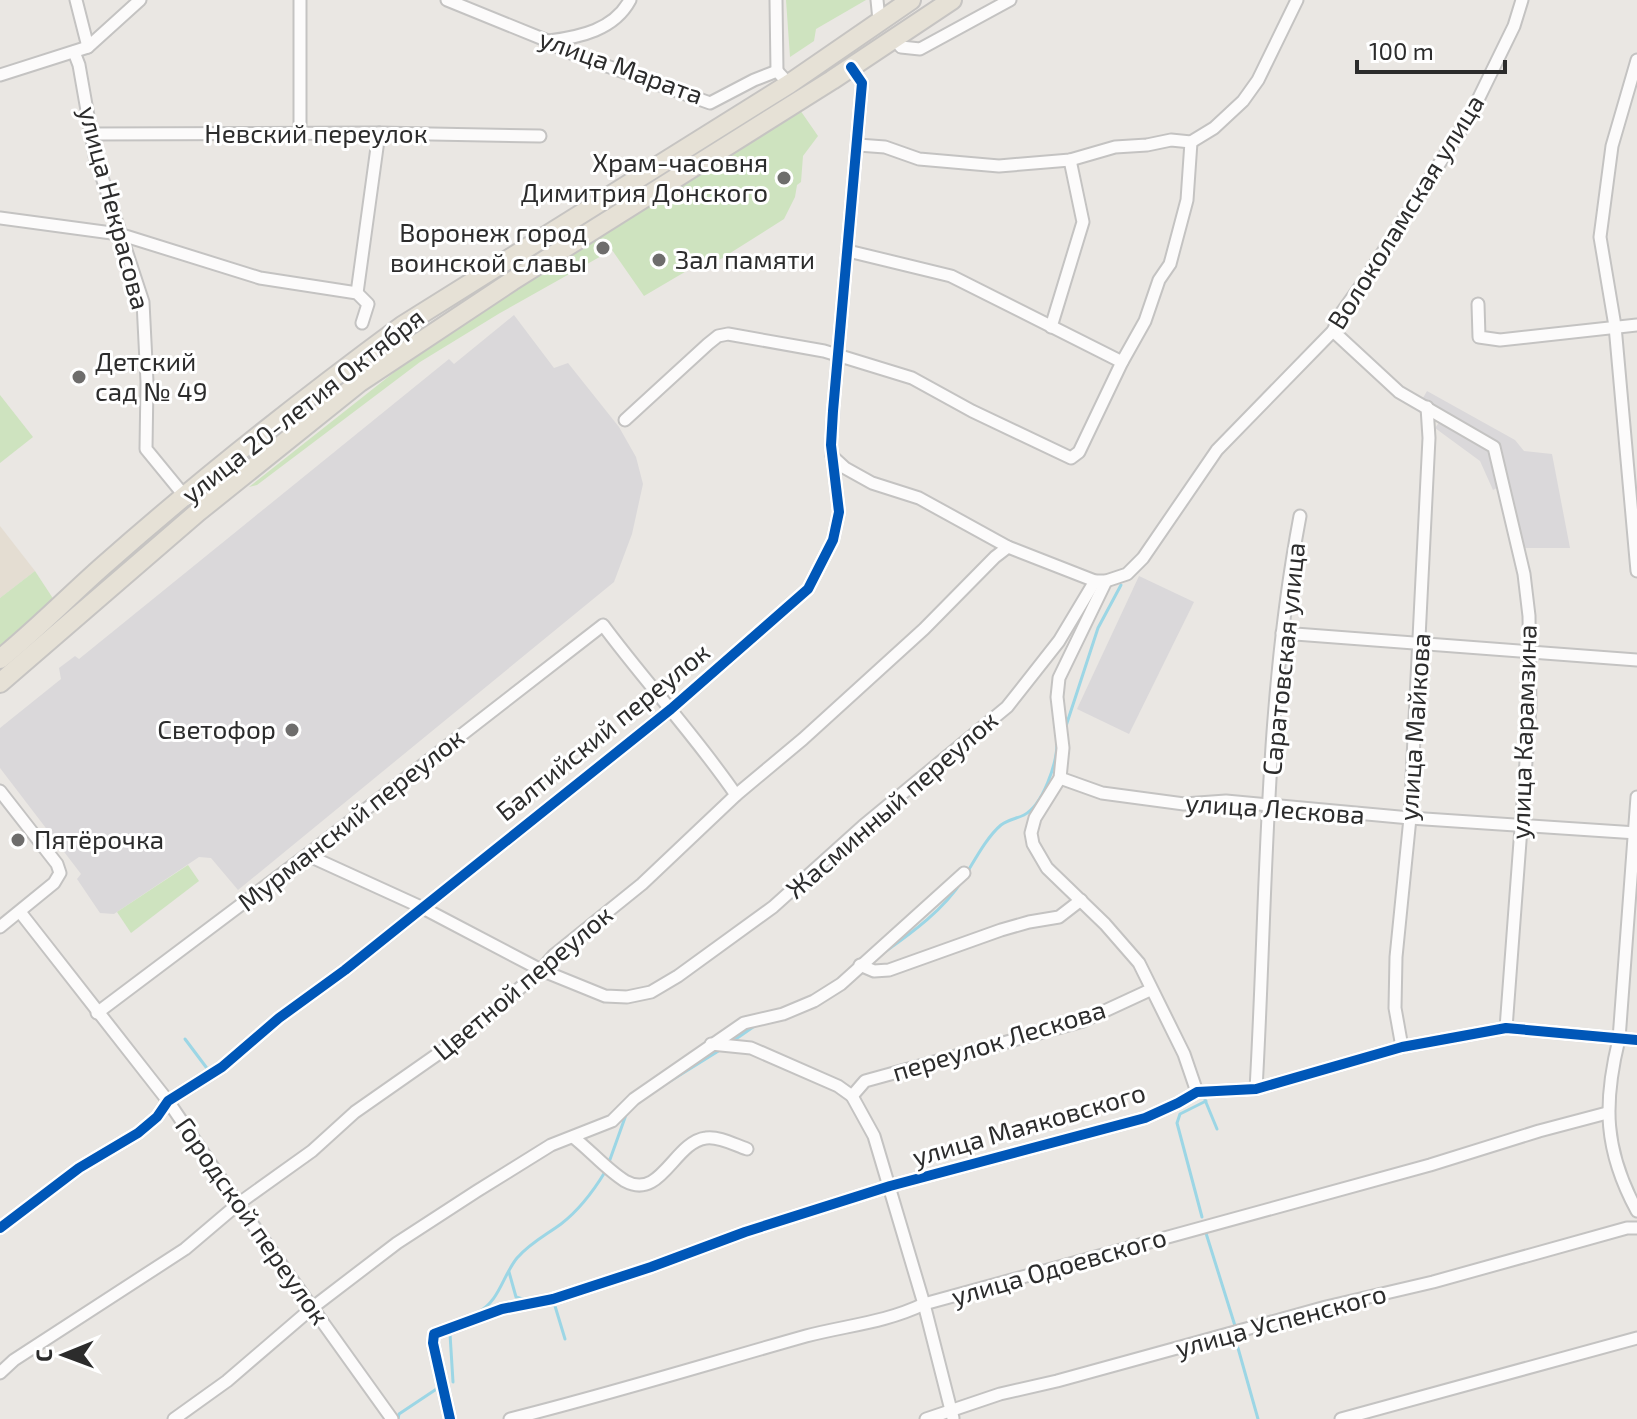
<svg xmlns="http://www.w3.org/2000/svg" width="1637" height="1419" viewBox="0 0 1637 1419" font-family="'Exo 2',sans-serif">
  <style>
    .industrial { fill: #dad8da }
    .education { fill: #e4ddd2 }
    .green { fill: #cee3bf }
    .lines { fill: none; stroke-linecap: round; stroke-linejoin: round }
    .stream { stroke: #9cd6e5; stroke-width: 3 }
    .street-casing { stroke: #c4c3c2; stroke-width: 15 }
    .primary-casing { stroke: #c6c4c2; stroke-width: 22 }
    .street { stroke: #fcfbfb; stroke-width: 11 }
    .primary { stroke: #e6e1d6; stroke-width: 18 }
    .cycleway-casing { stroke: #fff; stroke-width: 15 }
    .cycleway { stroke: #0057b8; stroke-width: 10 }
    .poi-dot { fill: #6e6d6c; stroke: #fff; stroke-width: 3 }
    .labels { text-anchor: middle; stroke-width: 6; stroke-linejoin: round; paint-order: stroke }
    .street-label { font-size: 26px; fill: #2c2c2c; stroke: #fff }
    .poi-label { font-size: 26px; fill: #2c2c2c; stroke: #fff; text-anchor: end }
  </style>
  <rect width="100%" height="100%" fill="#eae7e3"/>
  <g class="industrial">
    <polygon points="514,315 554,368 568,363 619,427 636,457 643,484 632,534 614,582 238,890 211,858 199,857 114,914 100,913 77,879 81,874 0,768 0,728 61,679 59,668 75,656 79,659 449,359 454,364"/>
    <polygon points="1427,391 1515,440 1524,451 1552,454 1570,548 1522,548 1501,486 1493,490 1480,461 1435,428 1440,421 1423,398"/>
    <polygon points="1139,576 1194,602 1129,734 1077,709"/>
  </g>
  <polygon class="education" points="0,526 35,571 0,598"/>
  <g class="green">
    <polygon points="786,0 866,0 816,29 814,41 790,57"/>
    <polygon points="800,110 818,136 803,156 801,182 797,185 795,197 784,219 716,262 712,256 644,296 612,250 500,313 420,362 257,485 249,487 426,347"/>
    <polygon points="0,395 33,437 0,463"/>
    <polygon points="35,571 54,600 0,646 0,598"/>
    <polygon points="188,865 199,881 131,933 117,912"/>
  </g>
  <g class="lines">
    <g class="stream">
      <polyline points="1066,726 1098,628 1121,585"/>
      <path d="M968,871C977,856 988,836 1001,825C1009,819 1016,819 1024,815C1043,805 1057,763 1057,743"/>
      <path d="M886,951C913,932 944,909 962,881"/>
      <polyline points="847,986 858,975"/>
      <polyline points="185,1039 209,1071"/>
      <polyline points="733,1041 756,1025"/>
      <polyline points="659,1088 720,1050"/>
      <polyline points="1205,1100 1217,1129"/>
      <polyline points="608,1165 627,1112"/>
      <polyline points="1202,1217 1177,1123 1180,1114 1206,1101"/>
      <polyline points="1205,1230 1236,1329"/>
      <polyline points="509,1272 516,1297 526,1300"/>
      <polyline points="555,1306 565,1339"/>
      <path d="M478,1312C499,1302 503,1275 517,1258C530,1243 546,1235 561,1224C578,1211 594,1190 605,1172"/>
      <polyline points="450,1334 453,1382"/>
      <polyline points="1238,1348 1258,1419"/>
      <polyline points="398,1419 399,1414 438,1388"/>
    </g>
    <defs>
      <g id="street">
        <polyline points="76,0 88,47"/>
        <polyline points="447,0 548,41 565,51 710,103 754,80 777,71 789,84"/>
        <polyline points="776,0 777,71"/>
        <polyline points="877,0 879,20"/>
        <polyline points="894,38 901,47 920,49 1010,0"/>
        <path d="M549,41C580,37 614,30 630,0"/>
        <polyline points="74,52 79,65 95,156 143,302 147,382 146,449 187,499"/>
        <polyline points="1637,60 1612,146 1600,237 1615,326 1637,571"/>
        <polyline points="0,75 88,47 140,0"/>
        <polyline points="92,134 379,133 540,136"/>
        <polyline points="300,135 300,0"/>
        <polyline points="858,145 885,147 919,159 999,166 1070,160 1115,147 1147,145 1171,140 1191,142 1214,128 1243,101 1258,80 1297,0"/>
        <polyline points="0,218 119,234 260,278 357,293 368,304 362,323"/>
        <polyline points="848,251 951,276 1122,362"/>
        <polyline points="357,293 379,133"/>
        <polyline points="1478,304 1479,337 1500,340 1637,325"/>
        <polyline points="1051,327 1083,222 1070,160"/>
        <polyline points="1333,331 1399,392 1494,447 1524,574 1529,616 1530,708 1506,1028"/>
        <polyline points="625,420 708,344 718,336 728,334 824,351 912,378 972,411 1071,458 1079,452 1122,362 1145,321 1159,280 1170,264 1187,200 1191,142"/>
        <polyline points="832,456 845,468 872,483 919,498 1008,547 1095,581 1106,581 1127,574 1143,558 1217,450 1333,331 1342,312 1367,277 1471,114 1514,26 1522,0"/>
        <polyline points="1106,581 1059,678 1057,697 1063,748 1060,778 1035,818 1031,833 1033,844 1047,868 1105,924 1139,963 1184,1054 1197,1092"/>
        <polyline points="1282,633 1637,660"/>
        <polyline points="1060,778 1102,793 1184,804 1226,801 1410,818 1637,833"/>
        <polyline points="0,791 57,864 60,873 54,883 0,927"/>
        <path d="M1637,797L1619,1039C1603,1104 1604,1150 1637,1211"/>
        <polyline points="307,855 421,907 541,970 605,996 627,997 651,992 678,976 773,907 863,826 1007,707 1059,641 1095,581"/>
        <polyline points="20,912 168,1101 238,1204 392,1419"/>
        <polyline points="860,965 874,971 889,970 1001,930 1029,922 1059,917 1081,900"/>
        <path d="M97,1013L307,855L603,625C646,683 695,735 736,795"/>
        <polyline points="711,1044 751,1048 838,1086 852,1096 874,1136 924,1304 953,1418"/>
        <polyline points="1402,1047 1395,1008 1396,957 1410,818 1429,438 1427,407"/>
        <path d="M1256,1089C1267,898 1264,705 1300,516"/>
        <polyline points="852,1096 865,1081 1083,1021 1150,990"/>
        <path d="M573,1137C590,1150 607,1170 625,1181C661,1201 674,1142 706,1138C719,1136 735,1145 747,1149"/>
        <polyline points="0,1228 79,1168 138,1133 157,1117 168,1101 222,1067 279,1018 345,970 671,709 808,589 833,540 839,512 831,445 833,411 862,83 851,67"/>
        <polyline points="0,1373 14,1360 185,1249 238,1204 312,1151 355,1112 465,1035 541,970 554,955 642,884 736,795 803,739 924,629 995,557 1008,547"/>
        <polyline points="174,1419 227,1381 312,1308 397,1243 477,1191 551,1145 612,1121 634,1099 744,1023 783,1014 814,1001 841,984 964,873"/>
        <polyline points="450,1419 433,1343 434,1334 502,1309 553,1299 651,1267 745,1232 890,1186 1145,1118 1178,1103 1197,1092 1256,1089 1402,1047 1506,1028 1637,1040"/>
        <path d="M510,1419C610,1394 707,1364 806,1336C848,1325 884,1323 924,1304L1430,1165L1539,1131L1607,1113"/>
        <polyline points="926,1419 1000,1394 1057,1381 1326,1307 1433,1282 1627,1228 1637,1228"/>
        <polyline points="1341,1419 1637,1338"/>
      </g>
      <g id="primary">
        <path d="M0,659C36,630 69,596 103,566C199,481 299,402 402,326L789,84L911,0"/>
        <polyline points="0,683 198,512 360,382 512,281 832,80 952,0"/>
      </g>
    </defs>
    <use href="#street" class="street-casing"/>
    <use href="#primary" class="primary-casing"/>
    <use href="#street" class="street"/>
    <use href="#primary" class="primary"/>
    <defs>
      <g id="cycleway">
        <polyline points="0,1228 79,1168 138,1133 157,1117 168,1101 222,1067 279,1018 345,970 671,709 808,589 833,540 839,512 831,445 833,411 862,83 851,67"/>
        <polyline points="450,1419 433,1343 434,1334 502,1309 553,1299 651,1267 745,1232 890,1186 1145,1118 1178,1103 1197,1092 1256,1089 1402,1047 1506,1028 1637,1040"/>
      </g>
    </defs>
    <use href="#cycleway" class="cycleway-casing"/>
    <use href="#cycleway" class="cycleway"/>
  </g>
  <g class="poi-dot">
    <circle cx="784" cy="178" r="8"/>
    <circle cx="603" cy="248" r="8"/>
    <circle cx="659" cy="260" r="8"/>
    <circle cx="79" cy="377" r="8"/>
    <circle cx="292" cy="730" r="8"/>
    <circle cx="18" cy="840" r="8"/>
  </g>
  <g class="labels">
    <g class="street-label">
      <text transform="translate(621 67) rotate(20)" y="9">улица Марата</text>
      <text x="316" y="143">Невский переулок</text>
      <text transform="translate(114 208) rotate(75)" y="9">улица Некрасова</text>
      <text transform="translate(1406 212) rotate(-58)" y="9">Волоколамская улица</text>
      <text transform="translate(303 406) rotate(-38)" y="9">улица 20-летия Октября</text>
      <text transform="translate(1284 659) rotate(-84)" y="9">Саратовская улица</text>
      <text transform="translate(1415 727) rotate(-86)" y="9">улица Майкова</text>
      <text transform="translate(603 732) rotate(-39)" y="9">Балтийский переулок</text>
      <text transform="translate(1524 732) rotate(-88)" y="9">улица Карамзина</text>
      <text transform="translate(892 805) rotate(-41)" y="9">Жасминный переулок</text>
      <text transform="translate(1275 809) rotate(4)" y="9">улица Лескова</text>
      <text transform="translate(351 820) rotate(-38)" y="9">Мурманский переулок</text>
      <text transform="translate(523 983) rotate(-40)" y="9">Цветной переулок</text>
      <text transform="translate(999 1041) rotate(-17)" y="9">переулок Лескова</text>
      <text transform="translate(1029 1125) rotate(-16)" y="9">улица Маяковского</text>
      <text transform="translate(252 1221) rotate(55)" y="9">Городской переулок</text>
      <text transform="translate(1059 1267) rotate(-16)" y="9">улица Одоевского</text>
      <text transform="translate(1281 1321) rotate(-15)" y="9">улица Успенского</text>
    </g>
    <g class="poi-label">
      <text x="768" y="172">Храм-часовня<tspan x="768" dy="30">Димитрия Донского</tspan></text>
      <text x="587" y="242">Воронеж город<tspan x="587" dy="30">воинской славы</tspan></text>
      <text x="675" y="269" text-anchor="start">Зал памяти</text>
      <text x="95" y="371" text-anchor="start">Детский<tspan x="95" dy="30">сад № 49</tspan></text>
      <text x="276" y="739">Светофор</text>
      <text x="34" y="849" text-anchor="start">Пятёрочка</text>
    </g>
  </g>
  <g transform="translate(64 1355) rotate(269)" stroke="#ffffff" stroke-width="6" paint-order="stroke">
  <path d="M0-6L14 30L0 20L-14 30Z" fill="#2c2c2c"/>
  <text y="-12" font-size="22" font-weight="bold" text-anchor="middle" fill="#2c2c2c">С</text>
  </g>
  <path d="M1357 60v12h148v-12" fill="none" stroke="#2c2c2c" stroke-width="4"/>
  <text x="1369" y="60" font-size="24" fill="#2c2c2c" stroke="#ffffff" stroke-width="6" paint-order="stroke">100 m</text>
</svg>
